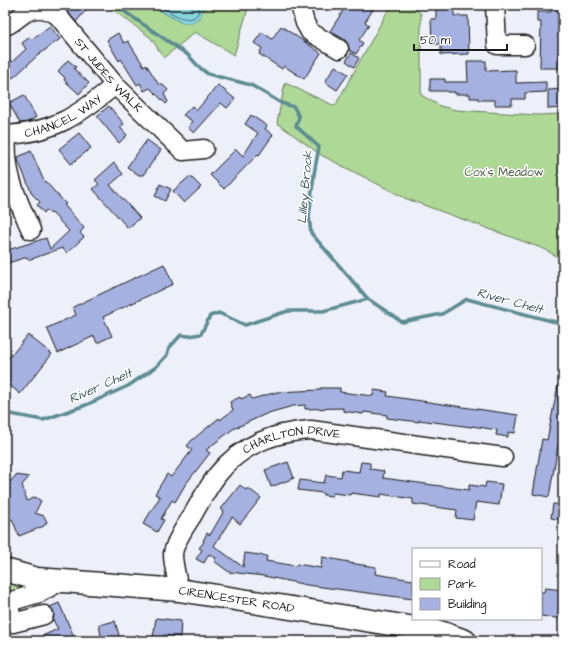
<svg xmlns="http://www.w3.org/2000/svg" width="568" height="646" viewBox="0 0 568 646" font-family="'Architects Daughter',sans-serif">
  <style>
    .green { fill: #aed895; stroke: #657a58 }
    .water { fill: #85d5e1; stroke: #5b8b92 }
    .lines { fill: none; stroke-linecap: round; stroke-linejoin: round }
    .shore { stroke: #46666b; stroke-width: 1 }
    .stream { stroke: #5b8b92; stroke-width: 3.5 }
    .building { fill: #a5b1e1; stroke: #1c1c1c }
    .minor-casing { stroke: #1c1c1c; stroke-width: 21 }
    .major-casing { stroke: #1c1c1c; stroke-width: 25 }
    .minor { stroke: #fff; stroke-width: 18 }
    .major { stroke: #fff; stroke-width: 22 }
    .labels { text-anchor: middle; stroke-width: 3; stroke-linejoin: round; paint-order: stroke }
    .street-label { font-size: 12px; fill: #1c1c1c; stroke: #fff }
    .park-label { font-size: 12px; fill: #4f5e46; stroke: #fff }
    .water-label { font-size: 13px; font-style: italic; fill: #415d61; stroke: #fff }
  </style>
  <rect width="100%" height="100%" fill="#edeff9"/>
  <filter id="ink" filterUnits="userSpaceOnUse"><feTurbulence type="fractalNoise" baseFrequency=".025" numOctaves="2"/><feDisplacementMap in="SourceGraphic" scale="8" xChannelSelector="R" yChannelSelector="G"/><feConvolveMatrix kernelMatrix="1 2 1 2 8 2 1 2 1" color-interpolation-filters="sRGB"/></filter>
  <g filter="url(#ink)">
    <g class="green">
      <polygon points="107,5 150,5 159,10 204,10 204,5 249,5 234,55 195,32 164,58 151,38"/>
      <polygon points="391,5 411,5 421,14 421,95 440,106 456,110 537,115 563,114 563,260 544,249 407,199 321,155 277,123 285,83 335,106"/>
      <polygon points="5,580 27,586 5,594"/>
    </g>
    <polygon class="water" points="150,5 204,5 200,17 193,23 182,23"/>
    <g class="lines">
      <path class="shore" d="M157,5C170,11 197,33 200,5"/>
      <g class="stream">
        <polyline points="115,5 188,55 199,67 208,74 251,85 281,103 294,107 299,117 296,126 319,147 314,174 309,217 311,233 368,299"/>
        <polyline points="5,413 43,420 86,405 128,386 156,367 167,355 169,348 181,335 188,336 201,334 210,316 219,313 245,325 288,311 323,311 368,299 402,322 442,314 467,299 563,324"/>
      </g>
    </g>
    <g class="building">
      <polygon points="70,5 90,5 76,22 66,10"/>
      <polygon points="334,5 376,5 365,22 369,25 359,40 363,43 356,54 349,50 348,44 345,40 330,31 343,11"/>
      <polygon points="551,5 563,5 563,50 559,50 559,68 540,68 541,22 537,22 537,12 551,12"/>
      <polygon points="454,6 454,16 468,16 469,54 441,55 441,44 432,44 431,19 436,19 436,7"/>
      <polygon points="50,26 60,39 37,56 13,78 5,69 5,55 12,62 26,49 22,43 30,37 32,39"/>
      <polygon points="281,26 321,53 304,79 284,66 282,69 259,54 262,48 254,43 262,32 272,39"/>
      <polygon points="118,33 124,43 128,41 144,66 146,64 159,85 161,83 168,90 164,94 168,102 166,104 150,88 144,91 140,83 137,85 121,59 119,61 107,40"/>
      <polygon points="351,53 359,58 354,67 346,61"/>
      <polygon points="68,60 76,67 74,69 89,83 79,94 64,80 65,78 58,71"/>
      <polygon points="467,61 486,61 486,71 516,70 516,83 546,82 546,92 525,93 525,99 512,99 512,105 495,105 495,100 478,100 478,98 470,98 470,94 455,94 455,92 447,92 447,91 430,91 430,79 445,79 445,82 468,82"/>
      <polygon points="335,66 348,74 337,90 325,82"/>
      <polygon points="218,85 235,99 227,108 221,103 194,133 188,128 192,121 183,115 192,106 197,110"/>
      <polygon points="563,89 563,108 548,109 548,90"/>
      <polygon points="24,95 36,117 28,122 20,123 9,103"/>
      <polygon points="109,106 124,124 120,127 127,135 119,143 97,116"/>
      <polygon points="251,115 267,126 265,129 273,135 259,155 258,154 224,189 210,175 236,149 243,156 258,133 245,124"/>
      <polygon points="79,133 91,148 71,164 59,149"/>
      <polygon points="147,140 161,150 143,175 139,175 127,167"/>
      <polygon points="31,151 43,179 66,204 64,205 84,228 80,233 84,237 67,253 62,248 29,260 27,257 5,264 5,251 46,238 50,249 69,231 52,213 51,214 46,210 44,213 37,205 40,202 32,194 18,160 18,157"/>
      <polygon points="114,163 123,174 110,185 140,218 128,228 93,189 99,184 95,180"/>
      <polygon points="190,176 201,187 184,203 173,191"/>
      <polygon points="160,184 171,189 165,201 155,196"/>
      <polygon points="164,264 173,284 103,317 112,336 97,343 94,336 58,353 47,328 76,315 73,307"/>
      <polygon points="28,335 52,354 20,394 5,381 5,363"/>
      <polygon points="558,385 563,386 563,434 560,434 549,497 533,494 542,439 547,440"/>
      <polygon points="320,388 340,388 340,392 373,396 374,390 388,392 387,396 518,415 515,433 508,432 508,437 496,435 497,430 472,426 472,427 419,420 419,422 387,418 387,415 364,412 363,414 343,411 343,408 305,409 305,405 293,406 268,413 233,429 206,450 210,453 185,485 175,502 172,500 161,519 164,520 157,532 143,524 160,497 155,494 167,474 171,477 192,450 187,446 191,441 219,418 220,420 233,410 230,402 240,397 241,399 250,395 252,399 277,392 320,390"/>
      <polygon points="288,462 294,478 271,487 265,470"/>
      <polygon points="361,462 370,463 370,469 384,471 383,478 469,490 469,485 485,487 486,482 502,484 499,505 476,502 473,520 456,518 457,510 413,504 413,499 381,494 381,497 351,493 350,495 333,493 332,496 323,495 323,493 298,490 300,480 324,483 326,475 341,477 342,470 359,472"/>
      <polygon points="16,475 29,477 22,485 27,501 35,497 41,501 35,513 44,516 47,522 44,526 19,536 12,519 5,522 5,483 10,482"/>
      <polygon points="240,485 246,490 248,488 261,498 240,524 232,517 214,546 243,567 245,553 267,556 266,561 296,566 297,564 321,568 322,557 349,562 349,563 376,567 375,574 413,580 413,599 307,585 264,576 229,572 214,561 216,558 209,554 204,563 196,559 202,550 199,548 204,542 203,541 207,533 210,535 224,511 221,509"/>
      <polygon points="553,504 563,505 563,520 551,518"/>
      <polygon points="545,588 563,590 563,619 541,616 541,592 544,592"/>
      <polygon points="59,603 76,641 31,641 58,629 53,620 54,612 50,607"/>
      <polygon points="156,618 181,621 180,637 164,635 164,640 153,638"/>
      <polygon points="115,621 120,639 112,641 102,641 99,625"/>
    </g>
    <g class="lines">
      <defs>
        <g id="minor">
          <polyline points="300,5 305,23 310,32 339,49"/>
          <polyline points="495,5 497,45 525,45"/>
          <path id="s1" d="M5,26C12,24 16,19 22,15C33,6 47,8 58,16L115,85L183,151L204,149"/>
          <path id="s2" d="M5,135C53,133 79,115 115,85"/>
          <path d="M7,135C4,173 16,196 31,230"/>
          <path id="s3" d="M179,590C177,578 173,565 173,554C174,543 186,525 192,516C200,502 208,487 218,474C241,445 275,432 311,430L503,457"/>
          <polyline points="8,602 13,623 44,615"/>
          <polyline points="5,603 39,593 61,581"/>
        </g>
        <g id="major">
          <path id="s4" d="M5,570L37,579L179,590L440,632L465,641"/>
        </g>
      </defs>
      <use href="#minor" class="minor-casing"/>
      <use href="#major" class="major-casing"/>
      <use href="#minor" class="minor"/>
      <use href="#major" class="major"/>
    </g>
  </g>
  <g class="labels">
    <g class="street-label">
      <text dy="4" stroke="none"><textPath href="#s1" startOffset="137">ST JUDES WALK</textPath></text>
      <text dy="4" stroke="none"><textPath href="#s2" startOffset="62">CHANCEL WAY</textPath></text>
      <text dy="4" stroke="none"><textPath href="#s3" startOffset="214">CHARLTON DRIVE</textPath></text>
      <text dy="4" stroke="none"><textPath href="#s4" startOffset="234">CIRENCESTER ROAD</textPath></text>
    </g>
    <g class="park-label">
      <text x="504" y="176">Cox's Meadow</text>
    </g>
    <g class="water-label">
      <text transform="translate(304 187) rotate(-85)" y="5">Lilley Brook</text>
      <text transform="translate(510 300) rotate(15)" y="5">River Chelt</text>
      <text transform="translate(100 385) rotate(-24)" y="5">River Chelt</text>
    </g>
  </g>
  <rect width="568" height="646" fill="none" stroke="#fff" stroke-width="20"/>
  <rect x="10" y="10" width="548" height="626" fill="none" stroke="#1c1c1c" stroke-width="1.5" filter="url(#ink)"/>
  <rect x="412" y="548" width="130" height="72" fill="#ffffff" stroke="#a4a4a4"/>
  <rect x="420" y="561" width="20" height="6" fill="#ffffff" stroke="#a4a4a4"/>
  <text x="448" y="568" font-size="12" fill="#1c1c1c">Road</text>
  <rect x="420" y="578" width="20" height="12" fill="#aed895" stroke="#a4a4a4"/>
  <text x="448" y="588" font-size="12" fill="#1c1c1c">Park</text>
  <rect x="420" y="598" width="20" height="12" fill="#a5b1e1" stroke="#a4a4a4"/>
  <text x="448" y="608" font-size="12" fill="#1c1c1c">Building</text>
  <path d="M414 44v6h93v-6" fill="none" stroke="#1c1c1c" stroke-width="2"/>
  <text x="420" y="44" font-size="12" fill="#1c1c1c" stroke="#ffffff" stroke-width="3" paint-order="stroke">50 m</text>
</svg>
